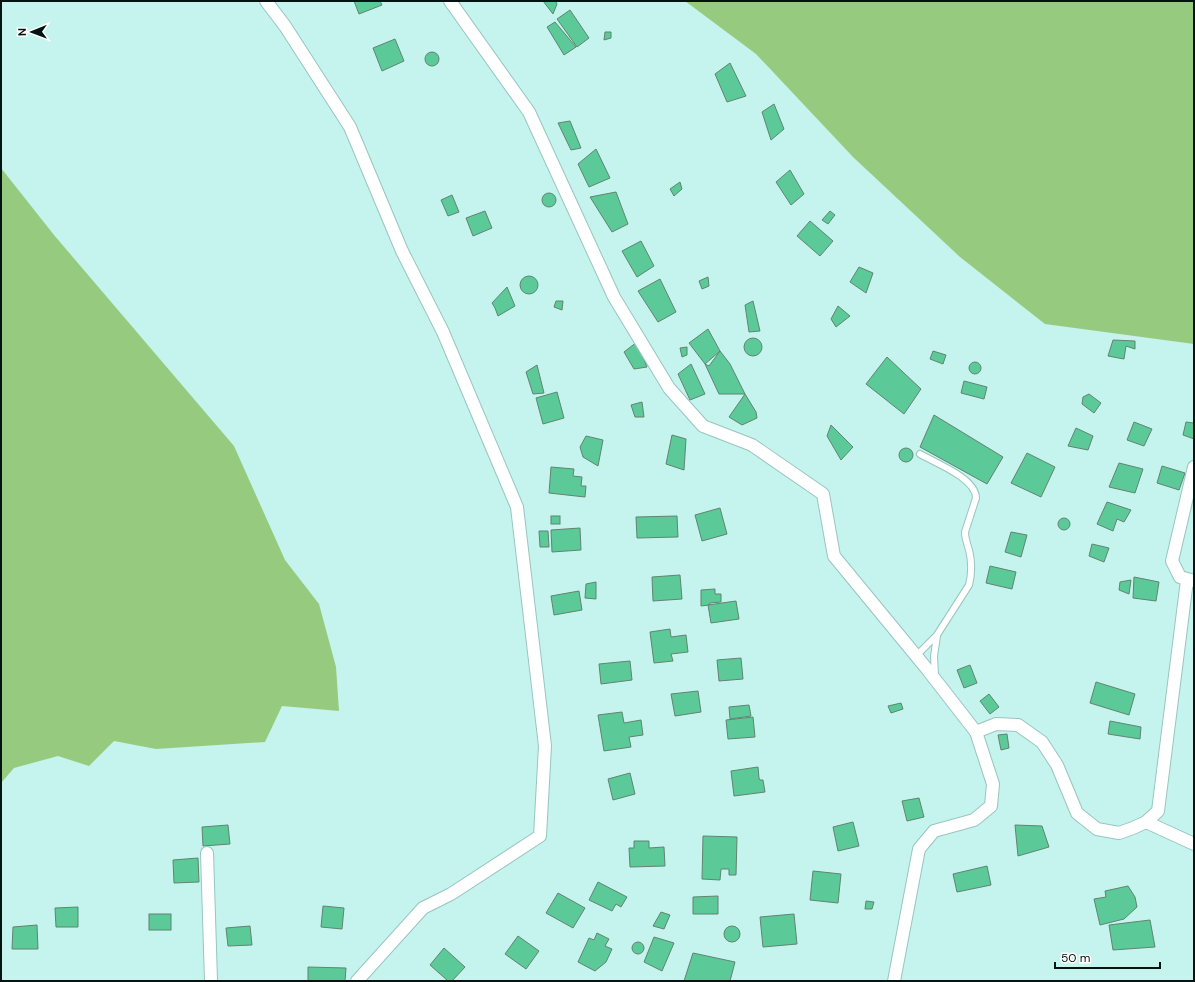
<svg xmlns="http://www.w3.org/2000/svg" width="1195" height="982" viewBox="0 0 1195 982" font-family="'DM Sans',sans-serif">
  <style>
    .green { fill: #96cb7f }
    .building { fill: #5bc998; stroke: #618472 }
    .lines { fill: none; stroke-linecap: round; stroke-linejoin: round }
    .lane-casing { stroke: #98c5c0; stroke-width: 8 }
    .street-casing { stroke: #98c5c0; stroke-width: 14 }
    .lane { stroke: #fff; stroke-width: 6 }
    .street { stroke: #fff; stroke-width: 12 }
  </style>
  <rect width="100%" height="100%" fill="#c5f3ed"/>
  <g class="green">
    <polygon points="685,1 1194,1 1194,344 1045,324 960,257 853,157 756,54"/>
    <polygon points="1,168 54,235 234,446 285,560 319,604 336,667 339,711 282,706 265,742 156,749 114,741 89,766 58,756 14,768 1,783"/>
  </g>
  <g class="building">
    <polygon points="354,1 380,1 382,5 359,14"/>
    <polygon points="543,1 558,1 556,2 557,4 553,14"/>
    <polygon points="570,10 589,38 577,47 557,19"/>
    <polygon points="555,22 576,47 564,55 547,27"/>
    <polygon points="605,32 611,32 611,38 604,40"/>
    <polygon points="395,39 404,61 382,71 373,48"/>
    <circle cx="432" cy="59" r="7"/>
    <polygon points="730,63 746,96 727,102 715,74"/>
    <polygon points="774,104 784,129 771,140 762,112"/>
    <polygon points="570,121 581,148 571,150 558,123"/>
    <polygon points="596,149 610,178 589,187 578,164"/>
    <polygon points="790,170 804,194 791,205 776,182"/>
    <polygon points="680,182 682,189 674,196 670,189"/>
    <polygon points="616,192 628,224 612,232 590,197"/>
    <circle cx="549" cy="200" r="7"/>
    <polygon points="452,195 459,212 448,216 441,200"/>
    <polygon points="485,211 492,228 473,236 466,218"/>
    <polygon points="830,211 835,215 828,224 822,220"/>
    <polygon points="810,221 833,241 820,256 797,236"/>
    <polygon points="641,241 654,266 637,277 622,251"/>
    <polygon points="859,267 873,273 866,293 850,282"/>
    <circle cx="529" cy="285" r="9"/>
    <polygon points="708,277 709,286 702,289 699,281"/>
    <polygon points="660,279 676,312 658,322 638,291"/>
    <polygon points="507,287 515,306 498,316 495,308 492,303"/>
    <polygon points="556,301 563,301 562,310 554,307"/>
    <polygon points="753,301 760,331 749,332 745,305"/>
    <polygon points="838,306 850,316 836,327 831,319"/>
    <polygon points="708,329 720,351 705,364 689,343"/>
    <circle cx="753" cy="347" r="9"/>
    <polygon points="1113,340 1135,341 1135,349 1126,346 1124,359 1108,356"/>
    <polygon points="637,342 647,367 634,369 624,352"/>
    <polygon points="687,347 687,355 682,357 680,348"/>
    <polygon points="720,351 730,364 745,394 719,394 705,364 709,366"/>
    <polygon points="933,351 946,355 943,364 930,359"/>
    <polygon points="887,357 921,389 904,414 866,384"/>
    <circle cx="975" cy="368" r="6"/>
    <polygon points="691,364 705,394 690,400 678,374"/>
    <polygon points="537,365 544,393 533,394 526,372"/>
    <polygon points="964,381 987,387 984,399 961,393"/>
    <polygon points="557,392 564,418 543,424 536,398"/>
    <polygon points="745,394 756,412 757,418 742,425 729,417"/>
    <polygon points="1089,394 1101,403 1094,413 1082,404 1083,397"/>
    <polygon points="642,402 644,417 635,417 631,405"/>
    <polygon points="934,415 1003,457 987,484 920,447"/>
    <polygon points="1134,422 1152,429 1144,446 1127,440"/>
    <polygon points="1186,422 1194,423 1194,439 1183,435"/>
    <polygon points="831,425 853,447 841,460 827,436"/>
    <polygon points="1076,428 1093,436 1088,450 1068,446"/>
    <polygon points="672,435 686,439 684,470 666,464"/>
    <polygon points="586,436 603,440 598,466 583,457 580,447"/>
    <circle cx="906" cy="455" r="7"/>
    <polygon points="1027,453 1055,467 1041,497 1011,483"/>
    <polygon points="1119,463 1143,469 1135,493 1109,487"/>
    <polygon points="1162,466 1185,473 1179,490 1157,483"/>
    <polygon points="551,467 574,469 573,476 582,477 581,486 586,486 585,497 549,493"/>
    <polygon points="1107,502 1131,510 1124,522 1117,519 1113,531 1097,524"/>
    <polygon points="720,508 727,534 702,541 695,515"/>
    <rect x="551" y="516" width="9" height="8"/>
    <polygon points="677,516 678,537 637,538 636,517"/>
    <circle cx="1064" cy="524" r="6"/>
    <polygon points="580,528 581,550 552,552 551,530"/>
    <polygon points="539,531 548,531 549,547 540,547"/>
    <polygon points="1011,532 1027,535 1021,557 1005,552"/>
    <polygon points="1092,544 1109,548 1104,562 1089,556"/>
    <polygon points="990,566 1016,572 1012,589 986,583"/>
    <polygon points="680,575 682,599 653,601 652,577"/>
    <polygon points="1134,577 1159,582 1156,601 1133,598"/>
    <polygon points="1131,580 1129,594 1119,590 1120,582"/>
    <polygon points="596,582 596,599 585,598 586,584"/>
    <polygon points="715,589 715,594 721,594 721,602 710,603 709,605 701,606 701,590"/>
    <polygon points="579,591 582,610 554,615 551,596"/>
    <polygon points="736,601 739,619 711,623 708,605"/>
    <polygon points="670,629 671,637 686,635 688,652 671,654 673,661 654,663 650,632"/>
    <polygon points="741,658 743,679 719,681 717,660"/>
    <polygon points="630,661 632,680 601,684 599,664"/>
    <polygon points="970,665 977,683 964,688 957,670"/>
    <polygon points="1096,682 1135,694 1129,715 1090,703"/>
    <polygon points="698,691 701,712 675,716 671,694"/>
    <polygon points="989,694 999,707 990,714 980,701"/>
    <polygon points="901,703 903,709 891,713 888,706"/>
    <polygon points="749,705 751,716 730,719 729,707"/>
    <polygon points="622,712 624,723 641,720 643,735 629,737 631,747 604,751 598,715"/>
    <polygon points="753,717 755,737 728,739 726,720"/>
    <polygon points="1110,721 1141,727 1140,739 1108,734"/>
    <polygon points="1007,734 1009,748 1001,750 998,735"/>
    <polygon points="758,767 759,778 760,780 763,780 765,792 734,796 731,771"/>
    <polygon points="630,773 635,794 613,800 608,779"/>
    <polygon points="919,798 924,817 907,821 902,801"/>
    <polygon points="853,822 859,846 838,851 833,827"/>
    <polygon points="228,825 230,844 203,846 202,827"/>
    <polygon points="1015,825 1042,826 1049,847 1018,856"/>
    <polygon points="703,836 737,837 736,875 729,875 729,869 721,869 720,880 702,879"/>
    <polygon points="634,841 649,841 649,848 664,847 665,866 630,867 629,848 634,848"/>
    <polygon points="198,858 199,882 174,883 173,860"/>
    <polygon points="987,866 991,885 957,892 953,874"/>
    <polygon points="813,871 841,874 838,903 810,900"/>
    <polygon points="598,882 627,897 621,907 616,904 612,911 589,900"/>
    <polygon points="1128,886 1135,897 1137,907 1124,919 1100,925 1094,899 1106,897 1105,891"/>
    <polygon points="558,893 585,908 573,928 546,913"/>
    <polygon points="718,896 718,914 693,914 693,897"/>
    <polygon points="866,901 874,902 872,909 865,909"/>
    <polygon points="323,906 344,908 342,929 321,927"/>
    <polygon points="78,907 78,927 56,927 55,908"/>
    <polygon points="661,912 670,915 664,929 653,926"/>
    <rect x="149" y="914" width="22" height="16"/>
    <polygon points="794,914 797,944 763,947 760,917"/>
    <polygon points="1150,920 1155,947 1113,950 1109,925"/>
    <polygon points="37,925 38,949 12,949 13,927"/>
    <polygon points="250,926 252,945 228,946 226,928"/>
    <circle cx="732" cy="934" r="8"/>
    <polygon points="597,933 609,939 605,946 612,949 606,962 595,971 578,962 589,938 594,940"/>
    <polygon points="518,936 539,951 526,969 505,954"/>
    <polygon points="654,937 674,943 662,971 644,962"/>
    <circle cx="638" cy="948" r="6"/>
    <polygon points="444,948 465,967 452,981 448,981 430,965"/>
    <polygon points="693,953 735,962 730,981 684,981"/>
    <polygon points="308,967 346,968 345,981 308,981"/>
  </g>
  <g class="lines">
    <defs>
      <g id="lane">
        <path d="M916,656L937,635L969,585C972,573 972,562 969,550C967,544 965,538 965,532L976,498C976,478 935,463 920,454"/>
        <polyline points="935,676 934,656 937,636"/>
      </g>
      <g id="street">
        <polyline points="266,1 285,26 350,127 402,251 443,332 517,507 545,746 540,836 451,894 423,908 357,981"/>
        <polyline points="450,1 529,112 614,297 669,388 703,426 752,445 823,494 834,556 927,669 976,732 993,784 991,806 974,820 934,831 919,849 894,981"/>
        <polyline points="1194,467 1172,561 1180,577 1194,581"/>
        <polyline points="976,732 996,724 1018,725 1042,742 1057,765 1077,813 1097,829 1119,833 1133,828 1146,822 1158,811 1187,580"/>
        <polyline points="1146,822 1194,844"/>
        <polyline points="207,853 211,981"/>
      </g>
    </defs>
    <use href="#lane" class="lane-casing"/>
    <use href="#street" class="street-casing"/>
    <use href="#lane" class="lane"/>
    <use href="#street" class="street"/>
  </g>
  <rect width="1195" height="982" fill="none" stroke="#031311" stroke-width="4"/>
  <g transform="translate(32 32) rotate(269)" stroke="#ffffff" stroke-width="3" paint-order="stroke">
  <path d="M0-3L7 15L0 10L-7 15Z" fill="#031311"/>
  <text y="-6" font-size="11" font-weight="bold" text-anchor="middle" fill="#031311">N</text>
  </g>
  <path d="M1055 962v6h105v-6" fill="none" stroke="#031311" stroke-width="2"/>
  <text x="1061" y="962" font-size="12" fill="#031311" stroke="#ffffff" stroke-width="3" paint-order="stroke">50 m</text>
</svg>
